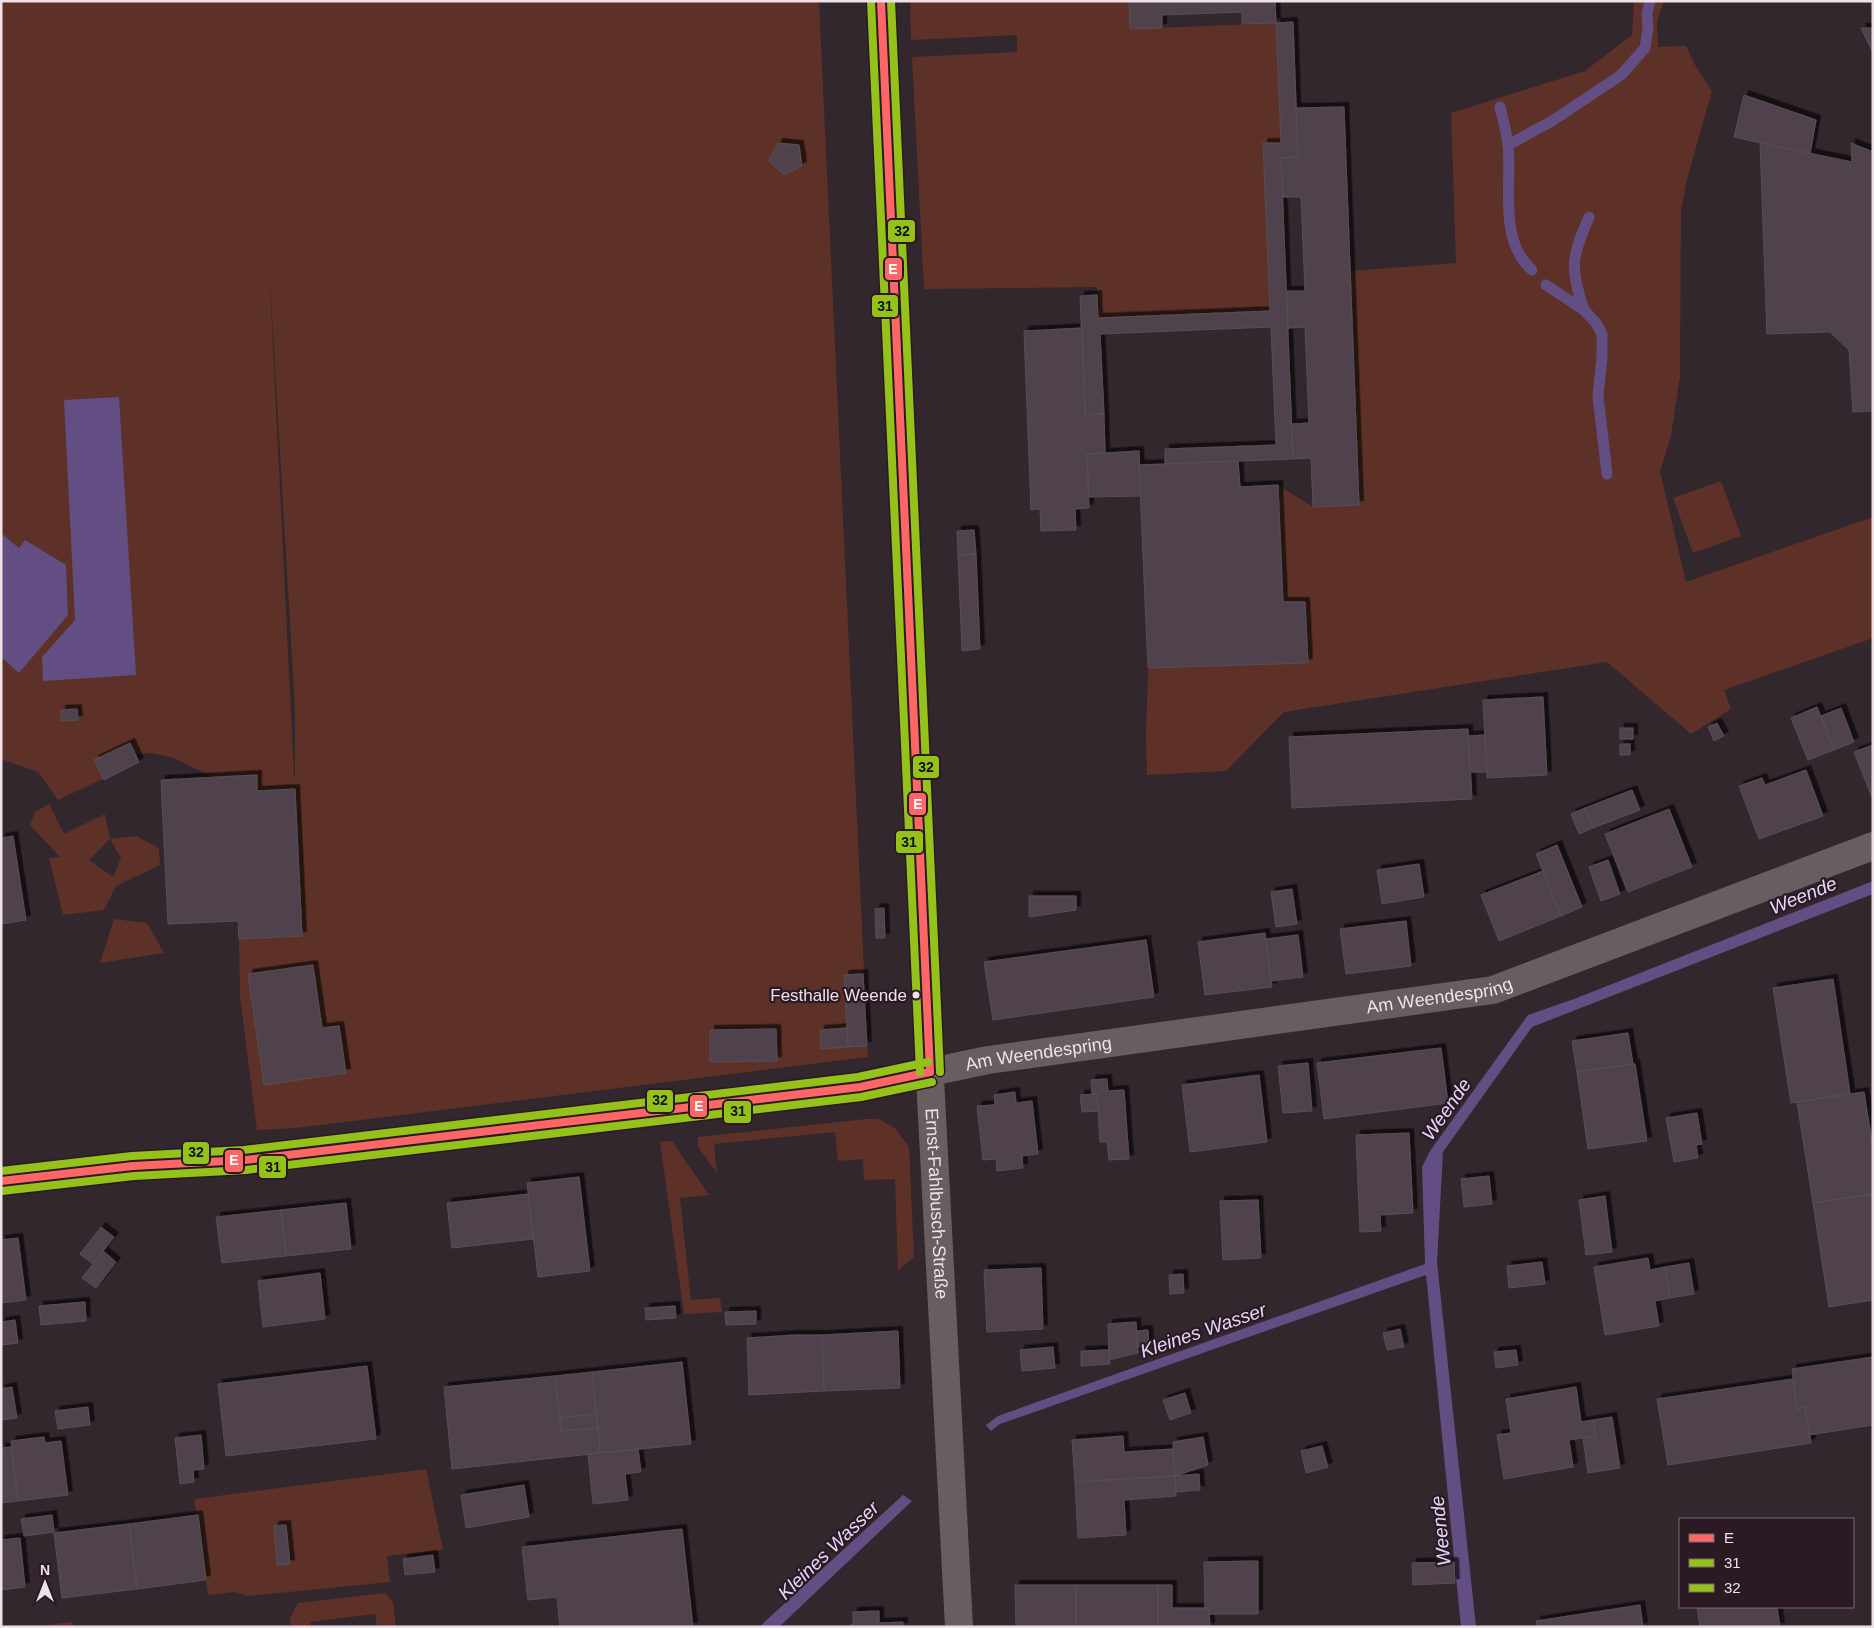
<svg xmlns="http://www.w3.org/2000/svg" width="1874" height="1628" viewBox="0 0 1874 1628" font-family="Helvetica,sans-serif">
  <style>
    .green { fill: #5d3128; fill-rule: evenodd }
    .water { fill: #624e82 }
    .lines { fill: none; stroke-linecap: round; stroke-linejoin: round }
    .stream { stroke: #624e82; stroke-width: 11 }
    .building { fill: #50434d; stroke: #564f54; filter: url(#shadow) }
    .minor { stroke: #685d60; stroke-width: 28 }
    .bus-1-casing { stroke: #2b1a23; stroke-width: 11 }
    .bus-2-casing { stroke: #2b1a23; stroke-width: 11 }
    .bus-3-casing { stroke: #2b1a23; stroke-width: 11 }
    .bus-1 { stroke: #f66; stroke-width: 8 }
    .bus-2 { stroke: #94c11a; stroke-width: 8 }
    .bus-3 { stroke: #94c11a; stroke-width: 8 }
    .bus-dot { fill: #eee2e8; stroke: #2b1a23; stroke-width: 2 }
    .labels { text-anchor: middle; stroke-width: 4.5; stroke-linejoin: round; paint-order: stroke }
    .bus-label { font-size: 17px; fill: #eee2e8; stroke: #2b1a23; text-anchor: end }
    .street-label { font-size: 18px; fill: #eee2e8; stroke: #2b1a23 }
    .water-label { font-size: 19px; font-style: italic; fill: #e3d8fb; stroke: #2b1a23 }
    .line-badge { stroke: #2b1a23; stroke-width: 2 }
    .badge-label { font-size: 14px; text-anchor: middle; font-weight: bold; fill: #fff }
    .pale-badge-label { font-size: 14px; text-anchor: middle; font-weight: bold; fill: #111 }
  </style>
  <defs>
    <filter id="shadow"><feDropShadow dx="4.5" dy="-4.5" stdDeviation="0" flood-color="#0009"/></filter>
  </defs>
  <rect width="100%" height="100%" fill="#31272c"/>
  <g class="green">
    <path d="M1,1H819L868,1057L296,1128L257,1130L240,996L239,939L302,936L295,789L257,791L256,775L213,777L171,757L149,753L136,755L139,762L58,800L38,772L1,759ZM269,264L295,709V776L294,775Z"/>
    <polygon points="910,1 1129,1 1131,29 1276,23 1281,143 1263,144 1270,311 1098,318 1097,287 924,289 912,57 1017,52 1017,35 911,40"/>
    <polygon points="1634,1 1664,1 1657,22 1658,47 1686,46 1695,65 1712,91 1687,179 1681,211 1680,376 1671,436 1660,471 1686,582 1873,517 1873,638 1724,690 1731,709 1691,734 1607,662 1284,712 1226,771 1147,775 1146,736 1148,668 1308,663 1305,602 1283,602 1278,485 1313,507 1359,505 1350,271 1456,263 1451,113 1585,71 1632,35"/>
    <polygon points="1721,481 1741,536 1693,553 1673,498"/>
    <path d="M49,804L64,834L105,814L110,839L136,836L159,848L160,865L116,886L104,910L63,915L49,858L60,857L30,825L35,812ZM110,839L121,858L113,877L89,860Z"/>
    <polygon points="114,919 147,923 164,953 100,963"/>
    <polygon points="866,1119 878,1119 895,1128 909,1147 914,1257 898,1270 895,1179 864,1180 863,1159 838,1161 835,1132 714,1144 717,1173 698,1147 698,1137"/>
    <polygon points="672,1141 709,1195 680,1198 691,1300 720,1298 722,1312 684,1314 660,1142"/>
    <polygon points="426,1469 443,1550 387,1556 390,1582 248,1596 234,1592 208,1595 194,1499"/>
    <polygon points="385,1593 393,1602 396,1627 377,1627 375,1614 310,1622 311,1627 291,1627 290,1619 298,1603"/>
    <polygon points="72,1622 73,1627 31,1627"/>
  </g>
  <g class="water">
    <polygon points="119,397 136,675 43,681 42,657 75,620 64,400"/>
    <polygon points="1,533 19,548 25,540 66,565 68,615 19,673 1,657"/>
    <polygon points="1873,881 1873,894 1532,1027 1443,1152 1437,1262 1476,1627 1461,1627 1426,1275 1000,1424 991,1431 986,1425 998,1416 1425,1264 1422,1167 1430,1151 1528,1015 1574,999"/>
    <polygon points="903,1495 912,1501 779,1627 759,1627"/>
  </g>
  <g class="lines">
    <g class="stream">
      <path d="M1500,107C1503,120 1507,133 1508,145C1512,185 1498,240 1532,270"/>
      <polyline points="1508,145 1552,121 1621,75 1645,48 1648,28 1647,13 1650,1"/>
      <polyline points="1546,285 1584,310 1596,323 1602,334 1602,357 1598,396 1607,474"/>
      <path d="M1584,310C1570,268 1571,258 1589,217"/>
    </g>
  </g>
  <g class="building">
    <polygon points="1129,1 1275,1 1276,23 1242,24 1242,12 1162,15 1162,28 1130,29"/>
    <polygon points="1293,22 1298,157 1281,158 1293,459 1165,464 1165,449 1276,445 1271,327 1100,334 1104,414 1085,415 1080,296 1097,295 1098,318 1270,311 1263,143 1281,143 1276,23"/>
    <polygon points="1861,28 1873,28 1873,53"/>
    <polygon points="1744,95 1816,120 1810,154 1734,137"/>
    <polygon points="1344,107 1359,505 1313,507 1311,458 1293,459 1292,424 1309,423 1305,327 1288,328 1287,291 1305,291 1301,197 1283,197 1281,158 1298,157 1296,108"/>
    <polygon points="778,143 799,145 802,166 784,175 769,161"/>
    <polygon points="1760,143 1852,162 1851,143 1873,152 1873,411 1853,412 1849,350 1830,332 1767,334"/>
    <polygon points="1082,328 1085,415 1104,414 1105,453 1087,454 1089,508 1075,509 1076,530 1041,531 1040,509 1031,510 1024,331"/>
    <polygon points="1139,451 1141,496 1089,497 1087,454"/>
    <polygon points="1238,461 1240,487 1278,485 1283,602 1305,602 1308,663 1148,668 1139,465"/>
    <polygon points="974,530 976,554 958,555 957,531"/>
    <polygon points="976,554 980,649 962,651 958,555"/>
    <polygon points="1543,697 1547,775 1487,778 1483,700"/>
    <polygon points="1817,707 1834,750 1808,760 1791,718"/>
    <polygon points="1841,708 1854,742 1834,750 1821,716"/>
    <polygon points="77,709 78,720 61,721 61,710"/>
    <polygon points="1717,723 1724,736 1714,741 1708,727"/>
    <rect x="1620" y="728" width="13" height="11"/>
    <polygon points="1468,729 1472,799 1292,808 1289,737"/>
    <polygon points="1485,735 1487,772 1470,772 1468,736"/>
    <polygon points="130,743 139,762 104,780 94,760"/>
    <rect x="1620" y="744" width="10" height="11"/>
    <polygon points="1873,745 1873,800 1854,752"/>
    <polygon points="1806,770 1823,816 1759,839 1739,786 1762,778 1765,785"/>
    <polygon points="257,775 257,791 295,789 302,936 239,939 238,921 168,924 161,780"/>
    <polygon points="1632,790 1640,810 1593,828 1585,808"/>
    <polygon points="1585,808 1593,828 1579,834 1571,814"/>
    <polygon points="1669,809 1692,867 1628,892 1605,834"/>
    <polygon points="13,836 26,920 1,924 1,838"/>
    <polygon points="1557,845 1582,907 1561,916 1536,854"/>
    <polygon points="1608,860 1620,894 1601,901 1589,867"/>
    <polygon points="1419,864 1424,897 1382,904 1377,870"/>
    <polygon points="1543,871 1561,916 1499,941 1481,895"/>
    <polygon points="1292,889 1297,924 1276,927 1271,892"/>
    <polygon points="1029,896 1076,896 1076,910 1029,917"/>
    <polygon points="884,908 885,938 876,938 875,909"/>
    <polygon points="1406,921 1411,966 1346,974 1340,929"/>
    <polygon points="1265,933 1272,987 1205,995 1198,942"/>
    <polygon points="1298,935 1303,977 1271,981 1266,939"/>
    <polygon points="1146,940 1154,997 993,1020 984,962"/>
    <polygon points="313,965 322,1028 339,1026 346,1073 264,1085 248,974"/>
    <polygon points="863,974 867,1046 848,1047 844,975"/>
    <polygon points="1833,979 1850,1093 1791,1103 1773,988"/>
    <polygon points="847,1028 848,1047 821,1049 820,1030"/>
    <polygon points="776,1029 777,1061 710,1062 710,1030"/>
    <polygon points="1628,1033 1633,1064 1577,1072 1572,1041"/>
    <polygon points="1441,1048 1448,1103 1324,1119 1317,1063"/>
    <polygon points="1308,1063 1312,1111 1283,1113 1278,1066"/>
    <polygon points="1633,1064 1635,1064 1647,1141 1588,1149 1577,1072"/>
    <polygon points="1259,1075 1267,1142 1190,1152 1182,1085"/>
    <polygon points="1107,1079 1108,1091 1124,1090 1129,1159 1109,1160 1107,1142 1100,1142 1097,1094 1092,1094 1091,1080"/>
    <polygon points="1015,1092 1016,1103 1032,1101 1038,1154 1022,1156 1023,1168 997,1171 996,1159 983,1160 977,1106 995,1105 994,1095"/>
    <polygon points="1864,1092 1873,1149 1873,1194 1813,1203 1797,1102"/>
    <polygon points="1097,1094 1098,1111 1082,1112 1080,1095"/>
    <polygon points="1697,1113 1702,1144 1696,1145 1698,1158 1674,1162 1666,1118"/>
    <polygon points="1409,1133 1413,1213 1380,1215 1381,1231 1360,1232 1356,1135"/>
    <polygon points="1489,1176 1492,1204 1464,1207 1461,1179"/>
    <polygon points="579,1177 590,1271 538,1277 527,1183"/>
    <polygon points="528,1194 533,1239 452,1248 447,1203"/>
    <polygon points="1873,1194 1873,1300 1829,1307 1813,1203"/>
    <polygon points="1605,1196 1612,1252 1586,1255 1579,1200"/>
    <polygon points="1258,1200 1261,1258 1223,1260 1220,1201"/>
    <polygon points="346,1203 351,1249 286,1256 281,1210"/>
    <polygon points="281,1210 286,1256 222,1263 216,1217"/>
    <polygon points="101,1227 114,1237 93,1264 80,1254"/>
    <polygon points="18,1238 26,1300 1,1303 1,1240"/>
    <polygon points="103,1251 116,1262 96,1288 82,1278"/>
    <polygon points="1648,1258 1650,1270 1665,1267 1670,1298 1655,1301 1659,1326 1605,1335 1594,1267"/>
    <polygon points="1542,1262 1545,1284 1509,1288 1507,1266"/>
    <polygon points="1689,1263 1694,1294 1670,1298 1665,1267"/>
    <polygon points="1041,1268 1043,1329 987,1332 984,1270"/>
    <polygon points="320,1273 325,1319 263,1327 258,1281"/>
    <polygon points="1183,1274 1184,1293 1170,1294 1169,1275"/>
    <polygon points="85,1302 86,1321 41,1325 39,1306"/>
    <polygon points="675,1306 676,1318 646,1320 645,1308"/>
    <polygon points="756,1311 756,1324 726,1325 725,1312"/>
    <polygon points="15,1320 18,1343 1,1345 1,1322"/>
    <polygon points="1136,1322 1138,1353 1109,1360 1108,1324"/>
    <polygon points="1400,1329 1404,1347 1387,1350 1383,1333"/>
    <polygon points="1148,1330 1149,1347 1137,1347 1136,1331"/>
    <polygon points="898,1331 900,1388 824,1391 822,1335"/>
    <polygon points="795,1335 822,1335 824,1391 749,1395 747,1338"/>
    <polygon points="1053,1347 1055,1368 1022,1371 1020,1350"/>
    <polygon points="1109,1350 1110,1364 1081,1366 1081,1351"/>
    <polygon points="1516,1350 1518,1365 1496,1368 1494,1352"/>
    <polygon points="1873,1357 1873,1425 1809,1435 1805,1407 1797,1409 1792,1369"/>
    <polygon points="682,1362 691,1444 600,1453 592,1372"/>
    <polygon points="367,1366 376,1439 226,1456 218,1384"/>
    <polygon points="592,1372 596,1414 560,1418 555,1376"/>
    <polygon points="555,1376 561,1431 598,1428 600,1453 452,1469 444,1387"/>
    <polygon points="1793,1379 1797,1409 1805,1407 1811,1443 1668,1465 1657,1399"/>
    <polygon points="12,1387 17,1418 1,1420 1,1389"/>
    <polygon points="1576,1387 1581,1422 1593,1420 1596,1436 1569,1440 1573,1467 1504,1479 1497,1435 1511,1433 1506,1399"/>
    <polygon points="1185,1393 1191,1413 1170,1420 1163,1400"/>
    <polygon points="88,1407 90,1425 58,1429 55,1411"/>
    <polygon points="596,1414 598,1428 561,1431 560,1418"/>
    <polygon points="1612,1417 1620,1468 1588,1473 1583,1438 1596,1436 1593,1420"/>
    <polygon points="201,1435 204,1469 193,1470 194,1482 180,1484 175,1438"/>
    <polygon points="1123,1436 1124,1452 1173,1449 1175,1476 1075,1482 1072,1440"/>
    <polygon points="44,1437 45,1443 61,1441 68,1495 18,1501 11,1441"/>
    <polygon points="1203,1437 1208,1465 1175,1476 1173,1442"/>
    <polygon points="1322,1446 1328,1467 1306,1473 1301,1451"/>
    <polygon points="11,1447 18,1501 1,1503 1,1448"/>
    <polygon points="638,1449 641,1472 625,1474 628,1500 593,1504 588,1454"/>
    <polygon points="1199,1474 1200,1490 1176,1492 1175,1476"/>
    <polygon points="1175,1476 1176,1496 1124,1500 1126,1535 1078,1538 1075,1482"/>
    <polygon points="524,1485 529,1517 466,1528 461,1495"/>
    <polygon points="52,1515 54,1532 24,1536 21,1519"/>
    <polygon points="198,1515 206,1580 137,1589 129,1524"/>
    <polygon points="129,1524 137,1589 62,1598 54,1533"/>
    <polygon points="286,1525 290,1564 277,1565 274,1526"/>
    <polygon points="682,1529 693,1627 560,1627 557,1597 528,1600 522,1547"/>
    <polygon points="20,1538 25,1587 1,1590 1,1540"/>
    <polygon points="433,1555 435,1572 405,1575 403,1559"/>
    <polygon points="1258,1561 1258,1614 1209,1614 1209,1608 1205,1608 1204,1562"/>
    <polygon points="1454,1562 1455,1583 1413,1585 1412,1563"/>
    <polygon points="1015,1585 1076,1585 1076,1627 1016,1627"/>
    <rect x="1076" y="1585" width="82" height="42"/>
    <polygon points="1158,1585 1172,1585 1172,1608 1209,1608 1210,1627 1158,1627"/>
    <polygon points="1640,1605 1643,1627 1537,1627 1536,1621"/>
    <polygon points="1697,1607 1777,1607 1780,1627 1700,1627"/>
    <polygon points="879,1611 879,1623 903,1622 903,1627 850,1627 850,1625 853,1624 853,1612"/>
  </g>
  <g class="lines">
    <g class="minor">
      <path id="s1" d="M881,1L925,984L959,1627"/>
      <path id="s2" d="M1,1181L133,1166L245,1160L860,1087L988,1060L1493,990L1873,846"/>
    </g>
    <defs>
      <g id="bus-1">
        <polyline points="881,1 930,1072"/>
        <polyline points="1,1181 133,1166 245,1160 860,1087 930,1072"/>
      </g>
      <g id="bus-2">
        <polyline points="871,1 920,1072"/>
        <polyline points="2,1191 134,1176 246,1170 861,1097 932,1082"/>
      </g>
      <g id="bus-3">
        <polyline points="891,1 940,1072"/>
        <polyline points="1,1171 132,1156 244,1150 858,1077 928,1062"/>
      </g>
    </defs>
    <use href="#bus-1" class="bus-1-casing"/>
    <use href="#bus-2" class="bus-2-casing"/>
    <use href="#bus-3" class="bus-3-casing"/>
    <use href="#bus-1" class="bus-1"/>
    <use href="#bus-2" class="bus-2"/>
    <use href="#bus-3" class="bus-3"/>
  </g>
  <circle class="bus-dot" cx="916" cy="995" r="4.5"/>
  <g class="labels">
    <g class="bus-label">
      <text x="907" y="1001">Festhalle Weende</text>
    </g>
    <g class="street-label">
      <text dy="6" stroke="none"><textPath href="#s2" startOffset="1451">Am Weendespring</textPath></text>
      <text dy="6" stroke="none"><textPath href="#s2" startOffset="1046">Am Weendespring</textPath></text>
      <text dy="6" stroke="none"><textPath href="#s1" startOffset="1204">Ernst-Fahlbusch-Straße</textPath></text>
    </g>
    <g class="water-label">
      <text transform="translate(1803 895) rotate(-22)" y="7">Weende</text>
      <text transform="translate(1446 1109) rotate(-55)" y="7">Weende</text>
      <text transform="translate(1203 1330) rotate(-19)" y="7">Kleines Wasser</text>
      <text transform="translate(1440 1531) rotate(-96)" y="7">Weende</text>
      <text transform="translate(828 1550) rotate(-44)" y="7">Kleines Wasser</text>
    </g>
  </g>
  <g class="line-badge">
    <rect x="887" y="219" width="29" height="24" rx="5" fill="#94c11a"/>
    <rect x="884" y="257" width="19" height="24" rx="5" fill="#f66"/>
    <rect x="871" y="294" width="28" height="24" rx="5" fill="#94c11a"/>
    <rect x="912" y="755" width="28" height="24" rx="5" fill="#94c11a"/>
    <rect x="908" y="792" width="19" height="24" rx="5" fill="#f66"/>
    <rect x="895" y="830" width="29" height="24" rx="5" fill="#94c11a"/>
    <rect x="646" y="1089" width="28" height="24" rx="5" fill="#94c11a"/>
    <rect x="689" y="1094" width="19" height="24" rx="5" fill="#f66"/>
    <rect x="723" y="1100" width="29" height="24" rx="5" fill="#94c11a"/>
    <rect x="182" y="1141" width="28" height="24" rx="5" fill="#94c11a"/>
    <rect x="224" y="1149" width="20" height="24" rx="5" fill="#f66"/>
    <rect x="258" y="1155" width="29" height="24" rx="5" fill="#94c11a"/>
  </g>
  <g class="badge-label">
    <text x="893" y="274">E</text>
    <text x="918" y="809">E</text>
    <text x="699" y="1111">E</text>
    <text x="234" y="1165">E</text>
  </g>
  <g class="pale-badge-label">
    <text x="902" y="236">32</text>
    <text x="885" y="311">31</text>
    <text x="926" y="772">32</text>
    <text x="909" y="847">31</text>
    <text x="660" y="1105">32</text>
    <text x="738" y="1116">31</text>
    <text x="196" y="1157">32</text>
    <text x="273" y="1172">31</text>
  </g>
  <rect width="1874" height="1628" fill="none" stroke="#eee2e8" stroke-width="5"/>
  <rect x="1679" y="1518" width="175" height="90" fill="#2b1a23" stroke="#796a72"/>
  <rect x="1689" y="1534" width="25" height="8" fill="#ff6666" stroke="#796a72"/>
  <text x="1724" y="1543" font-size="15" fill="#eee2e8">E</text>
  <rect x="1689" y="1559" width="25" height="8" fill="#94c11a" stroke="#796a72"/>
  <text x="1724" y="1568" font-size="15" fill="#eee2e8">31</text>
  <rect x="1689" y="1584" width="25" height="8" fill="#94c11a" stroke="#796a72"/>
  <text x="1724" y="1593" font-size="15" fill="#eee2e8">32</text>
  <g transform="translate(45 1583)" stroke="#2b1a23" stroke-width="4" paint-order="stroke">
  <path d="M0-4L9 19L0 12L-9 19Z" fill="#eee2e8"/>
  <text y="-8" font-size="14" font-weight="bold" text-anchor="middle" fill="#eee2e8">N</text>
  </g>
</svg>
